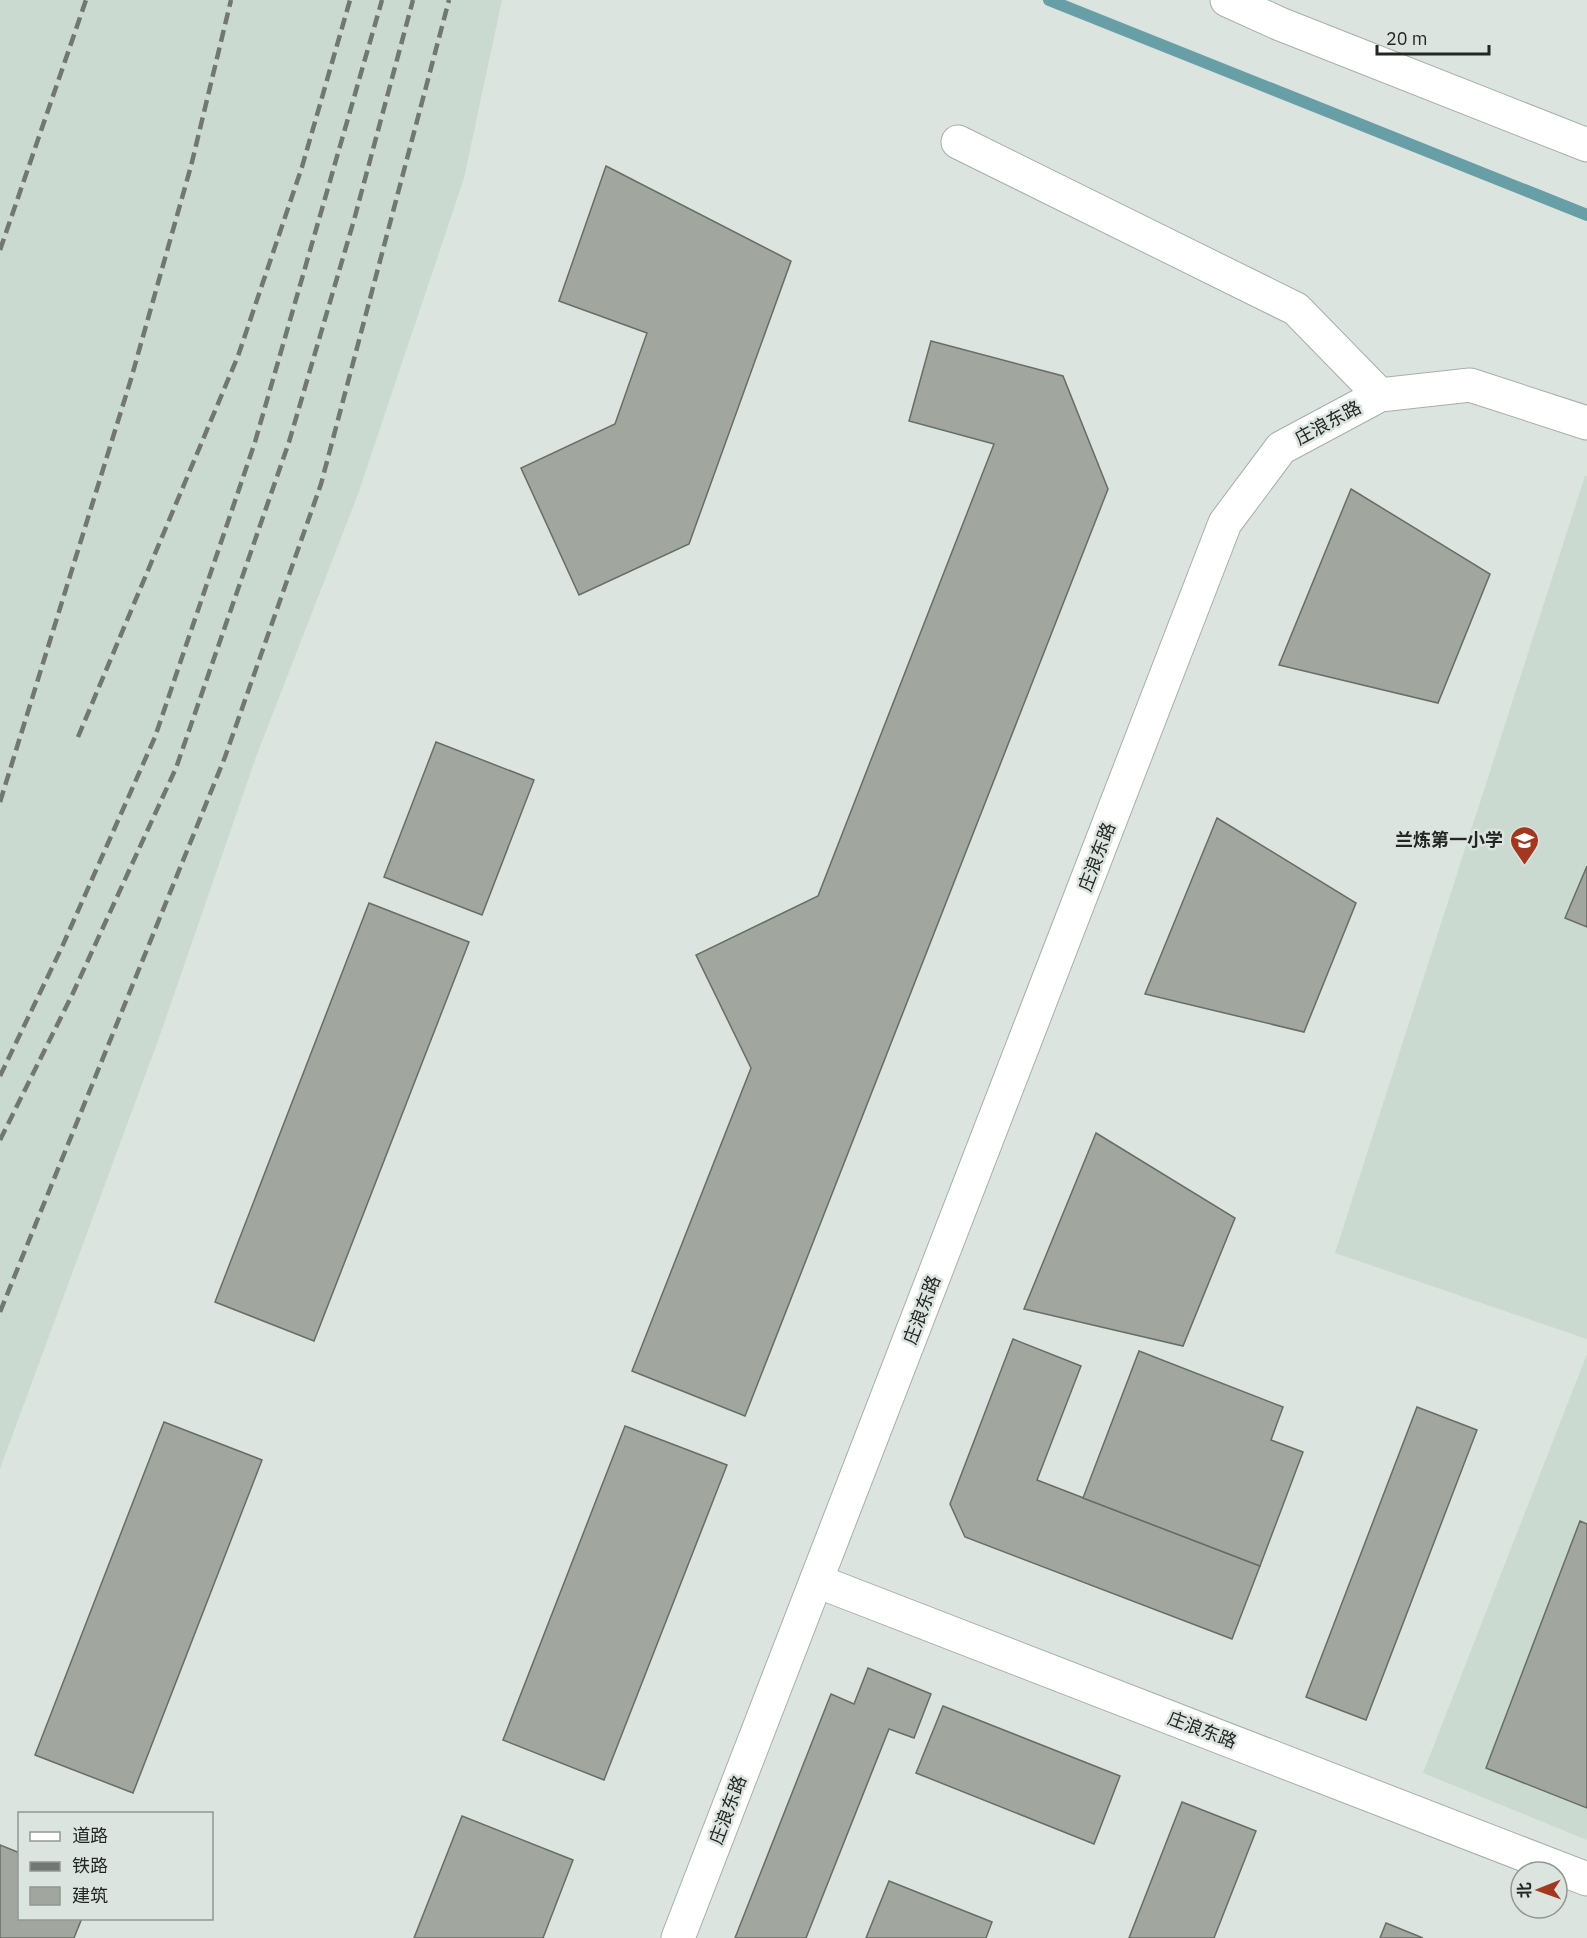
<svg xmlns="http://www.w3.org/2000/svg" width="1587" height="1938" viewBox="0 0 1587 1938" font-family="'IBM Plex Sans','Noto Sans SC',sans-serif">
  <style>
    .built { fill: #cadad0 }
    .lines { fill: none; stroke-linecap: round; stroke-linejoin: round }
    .stream { stroke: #689ea6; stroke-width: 12 }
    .building { fill: #a1a69e; stroke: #686d66; stroke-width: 1.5 }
    .minor-casing { stroke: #a6afaa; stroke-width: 35 }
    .minor { stroke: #fff; stroke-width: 33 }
    .rail { stroke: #717773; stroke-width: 4.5; stroke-dasharray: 12 6; stroke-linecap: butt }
    .labels { text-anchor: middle; stroke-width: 5; stroke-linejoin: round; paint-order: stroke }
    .street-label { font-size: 18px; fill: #222624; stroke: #dbe4de }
    .poi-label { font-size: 18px; font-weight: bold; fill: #222624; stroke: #dbe4de; text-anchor: end }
  </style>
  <rect width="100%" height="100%" fill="#dbe4de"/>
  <g class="built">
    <polygon points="0,0 502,0 464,178 358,494 256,757 160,1035 0,1469"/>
    <polygon points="1585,476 1587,476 1587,1339 1335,1253"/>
    <polygon points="1587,1354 1587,1840 1423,1773"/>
  </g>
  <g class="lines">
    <polyline class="stream" points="1049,0 1587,215"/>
  </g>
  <g class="building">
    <polygon points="606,166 791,261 689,544 579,595 521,468 615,424 647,333 559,301"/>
    <polygon points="931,341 1063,376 1108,489 745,1416 632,1371 751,1068 696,955 818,896 994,444 909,421"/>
    <polygon points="1351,489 1490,574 1438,703 1279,665"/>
    <polygon points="436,742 534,780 482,915 384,877"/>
    <polygon points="1217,818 1356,903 1304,1032 1145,994"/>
    <polygon points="1587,866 1587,927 1565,918"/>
    <polygon points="369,903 469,942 314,1341 215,1302"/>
    <polygon points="1096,1133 1235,1218 1183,1346 1024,1309"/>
    <polygon points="1013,1339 1081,1366 1037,1480 1260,1566 1232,1639 965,1537 950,1504"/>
    <polygon points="1139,1351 1283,1407 1271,1440 1303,1452 1260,1566 1083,1498"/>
    <polygon points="1417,1407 1477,1430 1366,1720 1306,1697"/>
    <polygon points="164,1422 262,1460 133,1793 35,1755"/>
    <polygon points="625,1426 727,1465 604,1780 503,1740"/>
    <polygon points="1580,1521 1587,1524 1587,1808 1486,1768"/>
    <polygon points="868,1668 931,1694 914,1738 889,1729 806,1938 735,1938 831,1694 854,1704"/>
    <polygon points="943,1706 1120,1776 1094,1844 916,1773"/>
    <polygon points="1182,1802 1256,1831 1214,1938 1129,1938"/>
    <polygon points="462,1816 573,1860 543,1938 414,1938"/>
    <polygon points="0,1845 20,1853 20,1918 82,1918 74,1938 0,1938"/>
    <polygon points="889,1881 992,1922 986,1938 866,1938"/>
    <polygon points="1386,1923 1423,1938 1380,1938"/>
  </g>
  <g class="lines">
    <defs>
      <g id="minor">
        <polyline points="1227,0 1280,24 1587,145"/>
        <polyline points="958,142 1296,309 1380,395"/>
        <polyline points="817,1581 1587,1879"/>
        <polyline points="678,1938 1225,523 1281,448 1380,395 1470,385 1587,423"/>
      </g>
    </defs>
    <use href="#minor" class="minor-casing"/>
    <use href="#minor" class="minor"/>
    <g class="rail">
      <polyline points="0,250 86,0"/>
      <polyline points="78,737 238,356 302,167 350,0"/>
      <polyline points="0,802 131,379 191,166 231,0"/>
      <polyline points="0,1076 62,947 155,737 255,442 382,0"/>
      <polyline points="0,1140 73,993 176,768 289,442 354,220 413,0"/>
      <polyline points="0,1312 225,757 321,484 449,0"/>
    </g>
  </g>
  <defs>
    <symbol id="school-pin" viewBox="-11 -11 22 30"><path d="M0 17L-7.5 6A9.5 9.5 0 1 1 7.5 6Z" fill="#a1381f" stroke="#dbe4de"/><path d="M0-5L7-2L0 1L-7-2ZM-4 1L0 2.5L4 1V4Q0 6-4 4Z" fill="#fff"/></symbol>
  </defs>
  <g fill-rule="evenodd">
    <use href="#school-pin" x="1508" y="824" width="33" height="45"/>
  </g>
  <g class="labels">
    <g class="street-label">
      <text transform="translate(1328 423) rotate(-28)" y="6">庄浪东路</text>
      <text transform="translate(1097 857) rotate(-69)" y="6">庄浪东路</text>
      <text transform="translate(922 1310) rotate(-69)" y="6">庄浪东路</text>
      <text transform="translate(1202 1730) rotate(21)" y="6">庄浪东路</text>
      <text transform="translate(728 1810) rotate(-69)" y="6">庄浪东路</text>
    </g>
    <g class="poi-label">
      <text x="1503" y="846">兰炼第一小学</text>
    </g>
  </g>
  <rect x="18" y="1812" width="195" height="108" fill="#dbe4de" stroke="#919894" stroke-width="1.5"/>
  <rect x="30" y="1832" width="30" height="9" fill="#ffffff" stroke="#919894" stroke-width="1.5"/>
  <text x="72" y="1842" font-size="18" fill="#222624">道路</text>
  <rect x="30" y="1862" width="30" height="9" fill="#717773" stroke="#919894" stroke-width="1.5"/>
  <text x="72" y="1872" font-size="18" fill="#222624">铁路</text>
  <rect x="30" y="1887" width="30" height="18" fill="#a1a69e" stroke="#919894" stroke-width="1.5"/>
  <text x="72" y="1902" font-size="18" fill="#222624">建筑</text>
  <g transform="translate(1539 1890) rotate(269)"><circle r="28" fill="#dbe4de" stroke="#919894" stroke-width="1.5"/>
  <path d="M0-4.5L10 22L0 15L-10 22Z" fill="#a1381f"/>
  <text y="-9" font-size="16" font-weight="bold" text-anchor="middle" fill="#222624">北</text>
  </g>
  <path d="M1377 45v9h112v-9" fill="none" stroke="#222624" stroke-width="3"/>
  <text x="1386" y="45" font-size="18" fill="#222624" stroke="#dbe4de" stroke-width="4.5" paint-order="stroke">20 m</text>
</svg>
